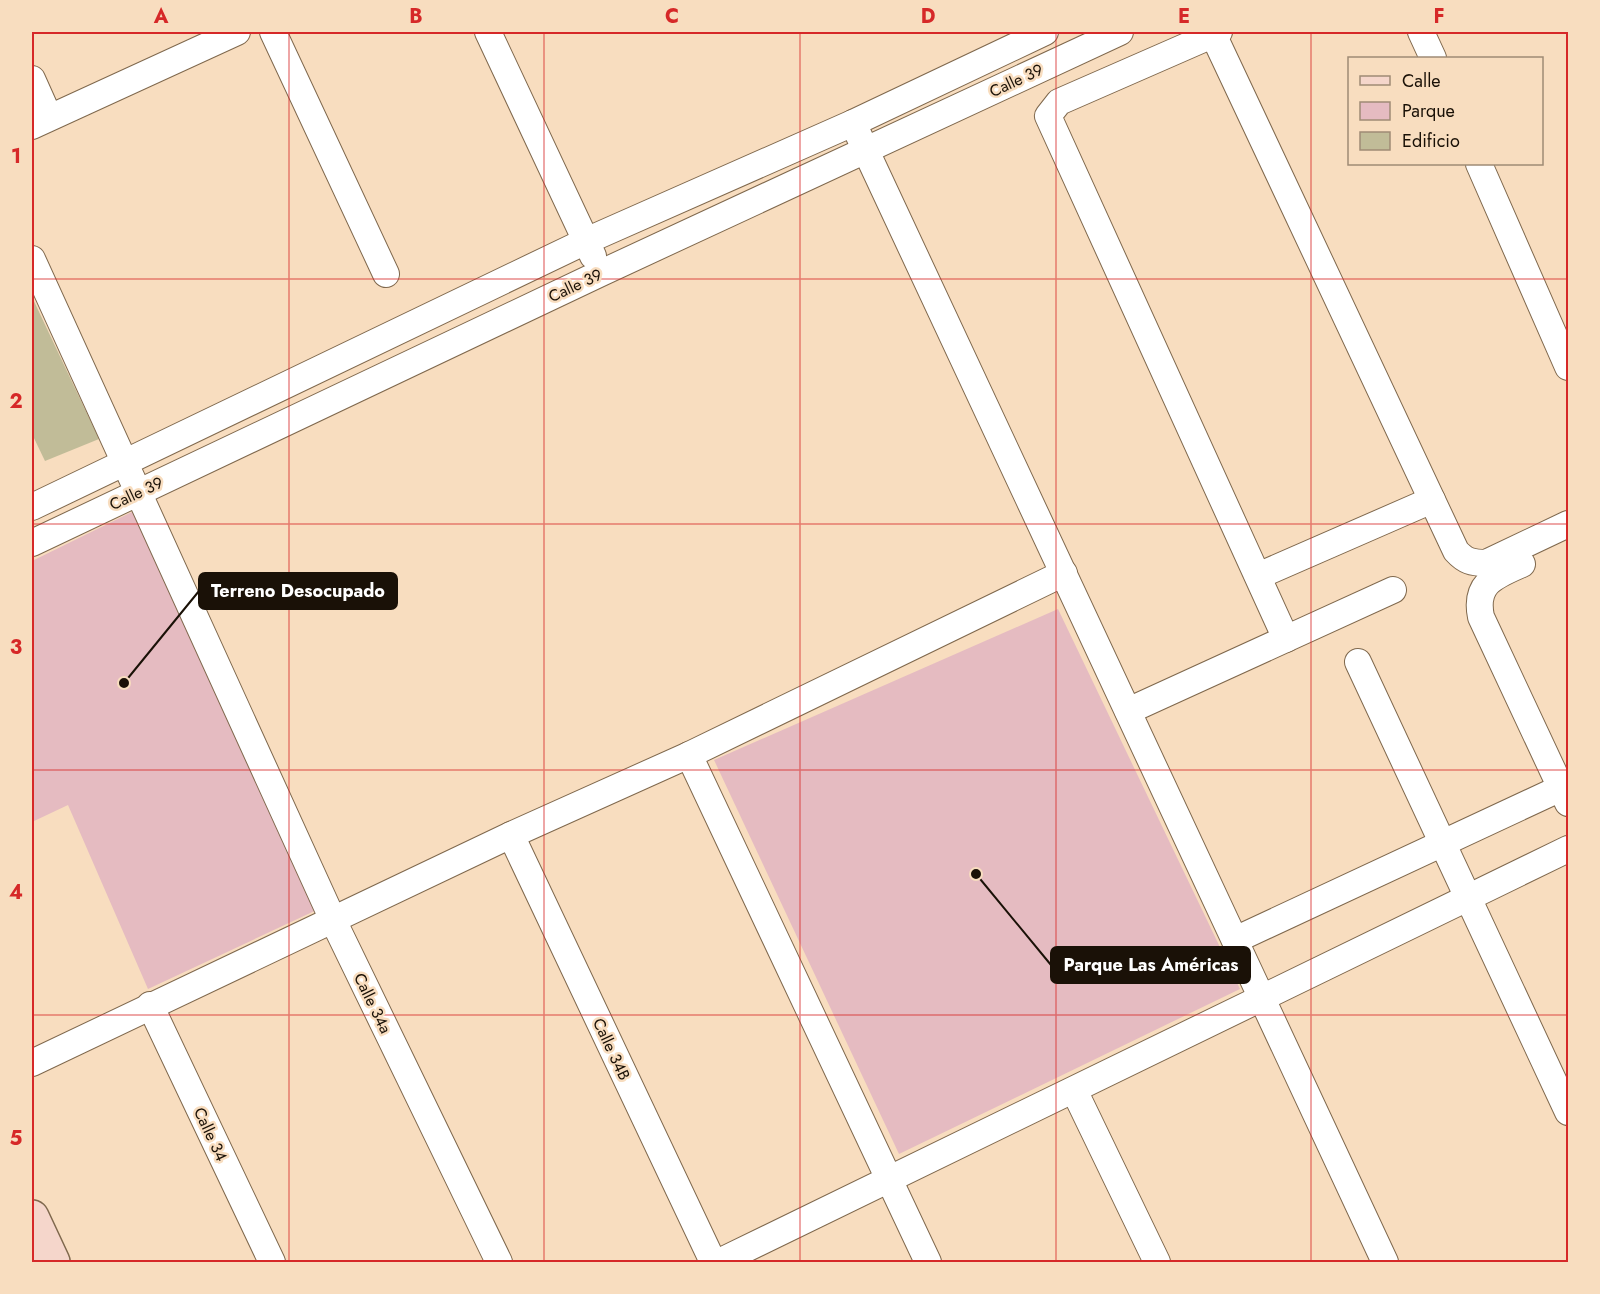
<svg xmlns="http://www.w3.org/2000/svg" width="1600" height="1294" viewBox="0 0 1600 1294" font-family="Jost,sans-serif">
  <style>
    .green { fill: #e5bbc1 }
    .building { fill: #c1bc98 }
    .lines { fill: none; stroke-linecap: round; stroke-linejoin: round }
    .street-casing { stroke: #7f684d; stroke-width: 28 }
    .secondary-casing { stroke: #7f684d; stroke-width: 36 }
    .street { stroke: #fff; stroke-width: 26 }
    .secondary { stroke: #f5d6cb; stroke-width: 33 }
    .grid { fill: none; stroke: #d62828; stroke-width: 1.5; stroke-opacity: 0.55 }
    .labels { text-anchor: middle; stroke-width: 5; stroke-linejoin: round; paint-order: stroke }
    .street-label { font-size: 16px; fill: #1a1107; stroke: #f8ddbf }
    .leader { fill: none; stroke: #1a1107; stroke-width: 2 }
    .callout-dot { fill: #1a1107; stroke: #f8ddbf; stroke-width: 2 }
    .callout { fill: #1a1107; stroke: #1a1107; stroke-width: 2 }
    .callout-label { font-size: 18px; text-anchor: middle; font-weight: bold; fill: #fff }
    .neatline { fill: none; stroke: #d62828; stroke-width: 2 }
    .grid-label { font-size: 20px; text-anchor: middle; font-weight: bold; fill: #d62828 }
  </style>
  <rect width="100%" height="100%" fill="#f8ddbf"/>
  <g class="green">
    <polygon points="136,510 321,908 148,989 68,805 32,822 32,561"/>
    <polygon points="1058,609 1240,989 899,1154 714,760"/>
  </g>
  <polygon class="building" points="32,297 99,439 45,461 32,434"/>
  <g class="lines">
    <defs>
      <g id="street">
        <polyline points="273,32 386,274"/>
        <polyline points="488,32 593,256"/>
        <polyline points="1219,32 1059,102 1048,116 1286,639"/>
        <polyline points="1421,32 1433,58"/>
        <path d="M1213,34L1456,551C1465,561 1472,563 1486,563L1568,524"/>
        <polyline points="32,79 49,117"/>
        <polyline points="853,123 1385,1262"/>
        <polyline points="32,126 237,32"/>
        <polyline points="1479,164 1568,367"/>
        <polyline points="32,259 333,920 499,1262"/>
        <polyline points="32,507 586,241 853,123 1045,32"/>
        <polyline points="32,543 601,273 1120,32"/>
        <path d="M1522,564C1495,576 1474,583 1481,617L1568,803"/>
        <polyline points="1258,576 1432,500"/>
        <polyline points="1358,662 1568,1112"/>
        <polyline points="1128,711 1393,590"/>
        <polyline points="689,755 928,1262"/>
        <polyline points="511,835 713,1262"/>
        <polyline points="1235,940 1561,788"/>
        <polyline points="150,1005 272,1262"/>
        <polyline points="32,1063 511,835 689,755 1064,573"/>
        <polyline points="1074,1090 1157,1262"/>
        <polyline points="719,1262 1568,849"/>
      </g>
      <polyline id="secondary" points="32,1217 53,1262"/>
    </defs>
    <use href="#street" class="street-casing"/>
    <use href="#secondary" class="secondary-casing"/>
    <use href="#street" class="street"/>
    <use href="#secondary" class="secondary"/>
  </g>
  <path class="grid" d="M289,32V1262M544,32V1262M800,32V1262M1056,32V1262M1311,32V1262M32,279H1568M32,524H1568M32,770H1568M32,1015H1568"/>
  <g class="labels">
    <g class="street-label">
      <text transform="translate(1016 80) rotate(-25)" y="6">Calle 39</text>
      <text transform="translate(575 285) rotate(-25)" y="6">Calle 39</text>
      <text transform="translate(136 493) rotate(-25)" y="6">Calle 39</text>
      <text transform="translate(373 1003) rotate(64)" y="6">Calle 34a</text>
      <text transform="translate(612 1049) rotate(65)" y="6">Calle 34B</text>
      <text transform="translate(211 1134) rotate(65)" y="6">Calle 34</text>
    </g>
  </g>
  <path class="leader" d="M124 683L199 591M976 874L1051 965"/>
  <g class="callout-dot">
    <circle cx="124" cy="683" r="6"/>
    <circle cx="976" cy="874" r="6"/>
  </g>
  <g class="callout">
    <rect x="199" y="573" width="198" height="36" rx="6"/>
    <rect x="1051" y="947" width="199" height="36" rx="6"/>
  </g>
  <g class="callout-label">
    <text x="298" y="597">Terreno Desocupado</text>
    <text x="1151" y="971">Parque Las Américas</text>
  </g>
  <rect width="1600" height="1294" fill="none" stroke="#f8ddbf" stroke-width="66"/>
  <rect x="1348" y="57" width="195" height="108" fill="#f8ddbf" stroke="#9f8b75" stroke-width="1.5"/>
  <rect x="1360" y="76" width="30" height="9" fill="#f5d6cb" stroke="#9f8b75" stroke-width="1.5"/>
  <text x="1402" y="87" font-size="18" fill="#1a1107">Calle</text>
  <rect x="1360" y="102" width="30" height="18" fill="#e5bbc1" stroke="#9f8b75" stroke-width="1.5"/>
  <text x="1402" y="117" font-size="18" fill="#1a1107">Parque</text>
  <rect x="1360" y="132" width="30" height="18" fill="#c1bc98" stroke="#9f8b75" stroke-width="1.5"/>
  <text x="1402" y="147" font-size="18" fill="#1a1107">Edificio</text>
  <rect x="33" y="33" width="1534" height="1228" class="neatline"/>
  <g class="grid-label">
    <text x="161" y="23">A</text>
    <text x="416" y="23">B</text>
    <text x="672" y="23">C</text>
    <text x="928" y="23">D</text>
    <text x="1184" y="23">E</text>
    <text x="1439" y="23">F</text>
    <text x="16" y="163">1</text>
    <text x="16" y="408">2</text>
    <text x="16" y="654">3</text>
    <text x="16" y="899">4</text>
    <text x="16" y="1145">5</text>
  </g>
</svg>
